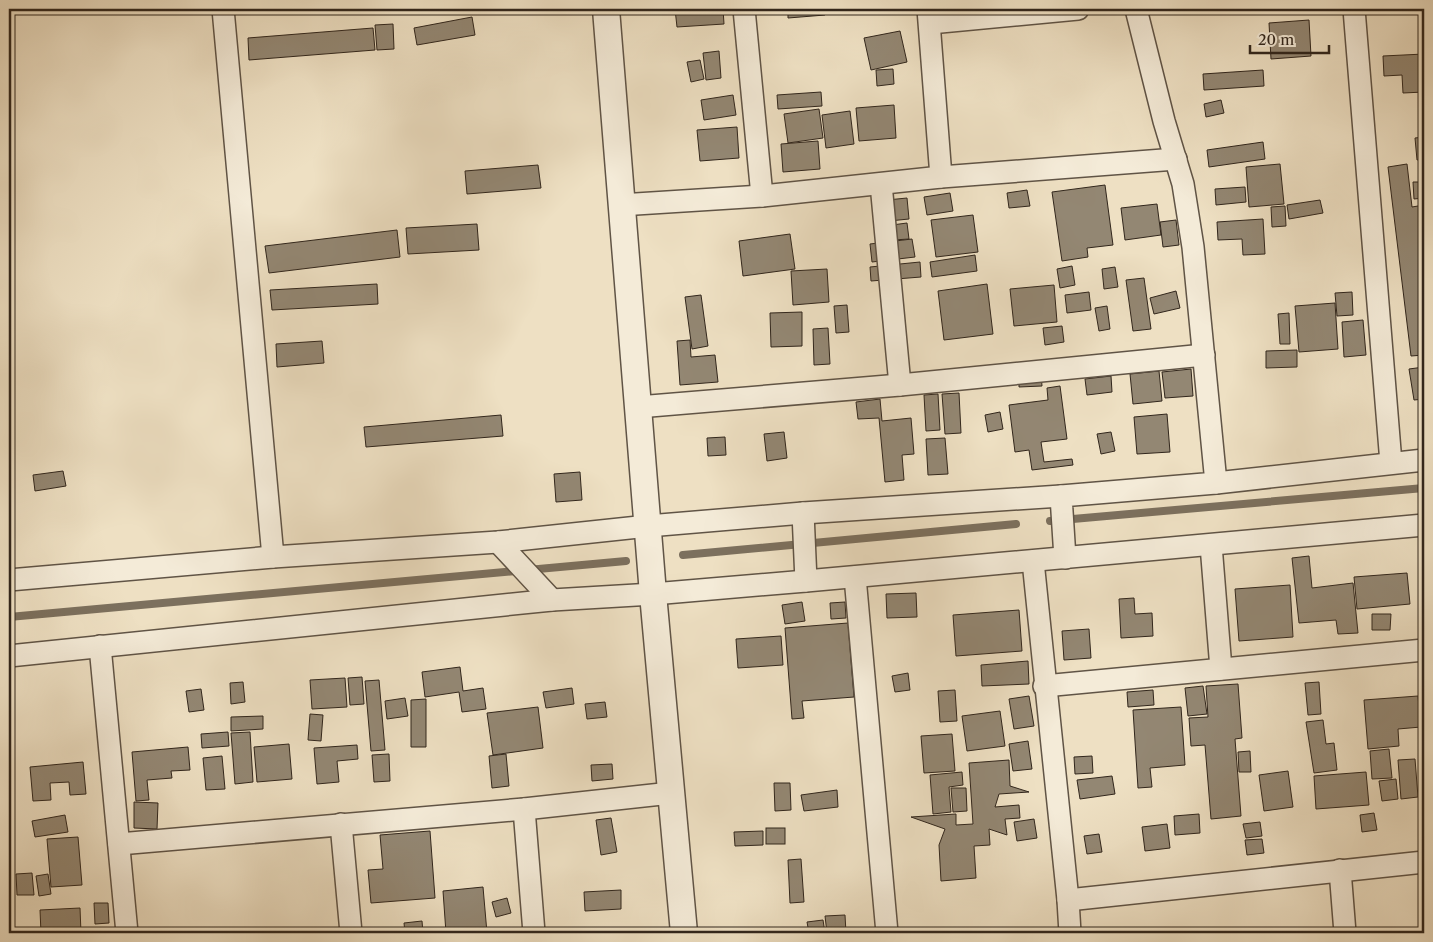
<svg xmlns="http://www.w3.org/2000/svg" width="1433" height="942" viewBox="0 0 1433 942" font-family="'Libre Caslon Text',serif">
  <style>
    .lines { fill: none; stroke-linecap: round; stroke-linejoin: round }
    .stream { stroke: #7c705e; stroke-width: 8 }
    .building { fill: #938773; stroke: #31261c }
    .minor-casing { stroke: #605446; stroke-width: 24 }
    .tertiary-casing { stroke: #605446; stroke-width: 29 }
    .minor { stroke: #f4ebd8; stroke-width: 21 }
    .tertiary { stroke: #f4ebd8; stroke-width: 26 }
  </style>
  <rect width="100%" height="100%" fill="#eee0c3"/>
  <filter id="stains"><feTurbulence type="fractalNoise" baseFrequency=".004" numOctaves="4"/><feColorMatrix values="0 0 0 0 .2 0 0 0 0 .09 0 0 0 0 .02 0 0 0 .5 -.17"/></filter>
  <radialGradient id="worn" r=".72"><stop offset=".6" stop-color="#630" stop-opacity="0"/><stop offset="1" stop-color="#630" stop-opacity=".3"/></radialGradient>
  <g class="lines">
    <g class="stream">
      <polyline points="1050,521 1424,488"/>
      <polyline points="683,555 1016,524"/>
      <polyline points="9,617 626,561"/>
    </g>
  </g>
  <g class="building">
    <polygon points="675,9 723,9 724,24 677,27"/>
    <polygon points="788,9 825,9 825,15 788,18"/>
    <polygon points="1197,9 1213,9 1213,14 1198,14"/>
    <polygon points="472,17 475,35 417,45 414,28"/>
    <polygon points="1309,20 1311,56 1271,59 1269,23"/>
    <polygon points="393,24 394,49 377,50 375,25"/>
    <polygon points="373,28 375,50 249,60 248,38"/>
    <polygon points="900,31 907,62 871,70 864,38"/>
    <polygon points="719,51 721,78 706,80 703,53"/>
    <polygon points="1424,54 1424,92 1403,93 1402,75 1384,76 1383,56"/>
    <polygon points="700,60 704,79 691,82 687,62"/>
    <polygon points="893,69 894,84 877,86 876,70"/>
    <polygon points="1263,70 1264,86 1204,90 1203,74"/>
    <polygon points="821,92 822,106 778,109 777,95"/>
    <polygon points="733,95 736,115 704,120 701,100"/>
    <polygon points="1221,100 1224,113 1206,117 1204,104"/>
    <polygon points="894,105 896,138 859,141 856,108"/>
    <polygon points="819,109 823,138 788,143 784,114"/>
    <polygon points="850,111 854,144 826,148 822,115"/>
    <polygon points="737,127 739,158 700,161 697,130"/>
    <polygon points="1424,137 1424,159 1417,160 1415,138"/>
    <polygon points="818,141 820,169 783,172 781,144"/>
    <polygon points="1263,142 1265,159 1209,167 1207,150"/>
    <polygon points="1280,164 1284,204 1249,207 1246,167"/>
    <polygon points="1407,164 1412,207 1424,205 1424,260 1421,261 1424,287 1424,355 1411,356 1388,167"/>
    <polygon points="538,165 541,188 467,194 465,171"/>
    <polygon points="1413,182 1424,182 1424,198 1414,199"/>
    <polygon points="1105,185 1113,245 1087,248 1088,257 1062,261 1052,192"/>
    <polygon points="1245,187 1246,202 1216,205 1215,189"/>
    <polygon points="1027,190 1030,206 1009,208 1007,193"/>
    <polygon points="950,193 953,211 927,215 924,197"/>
    <polygon points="907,198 909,219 889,221 887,200"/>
    <polygon points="1320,200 1323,213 1289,219 1287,205"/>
    <polygon points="1157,204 1161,235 1125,240 1121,208"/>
    <polygon points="1285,206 1286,226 1272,227 1271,207"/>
    <polygon points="973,215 978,252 936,257 931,220"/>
    <polygon points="1263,219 1265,254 1243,255 1242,239 1218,240 1217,222"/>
    <polygon points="1176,220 1179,245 1163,247 1160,222"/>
    <polygon points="907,223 909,239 893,240 892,225"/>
    <polygon points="477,224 479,250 408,254 406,228"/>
    <polygon points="397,230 400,257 269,273 265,246"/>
    <polygon points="790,234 795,269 743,276 739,241"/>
    <polygon points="912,239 915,257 872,262 870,244"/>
    <polygon points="975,255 977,271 932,277 930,262"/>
    <polygon points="920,262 921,277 871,281 870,267"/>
    <polygon points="1072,266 1075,285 1060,288 1057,269"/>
    <polygon points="1115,267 1118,287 1104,289 1102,269"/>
    <polygon points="827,269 829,302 793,305 791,271"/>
    <polygon points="1144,278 1151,329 1133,331 1126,280"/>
    <polygon points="377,284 378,304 272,310 270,290"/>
    <polygon points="987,284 993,334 944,340 938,291"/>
    <polygon points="1054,285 1057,322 1014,326 1010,289"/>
    <polygon points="1176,291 1180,308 1154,314 1150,298"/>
    <polygon points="1089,292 1091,310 1067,313 1065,295"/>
    <polygon points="1352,292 1353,315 1337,316 1335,293"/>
    <polygon points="701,295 708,346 692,349 685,297"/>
    <polygon points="1335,303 1338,349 1299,352 1295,306"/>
    <polygon points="847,305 849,332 836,333 834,306"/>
    <polygon points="1107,306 1110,329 1099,331 1095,308"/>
    <polygon points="802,312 802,346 771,347 770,313"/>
    <polygon points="1289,313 1290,344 1280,344 1278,314"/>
    <polygon points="1363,320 1366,355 1344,357 1342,322"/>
    <polygon points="1062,326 1064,342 1045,345 1043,328"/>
    <polygon points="828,328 830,364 814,365 813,329"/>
    <polygon points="690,340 691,357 715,355 718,382 680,385 677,341"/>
    <polygon points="322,341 324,363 277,367 276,344"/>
    <polygon points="1297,350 1297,367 1266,368 1266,351"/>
    <polygon points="1424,367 1424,399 1414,400 1409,369"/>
    <polygon points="1191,369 1193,396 1165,398 1162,372"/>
    <polygon points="1159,371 1162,401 1133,404 1130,374"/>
    <polygon points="1041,373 1042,386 1019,387 1019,375"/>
    <polygon points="1111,376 1112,392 1087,395 1085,379"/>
    <polygon points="1060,386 1067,439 1041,442 1044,462 1072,459 1073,465 1032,470 1029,450 1015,452 1009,405 1048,400 1047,388"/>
    <polygon points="959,393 961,433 945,434 942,394"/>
    <polygon points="938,394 940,430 926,431 924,395"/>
    <polygon points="880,399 882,421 911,418 914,454 902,455 904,480 885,482 879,418 858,419 856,402"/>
    <polygon points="1000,412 1003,429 988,432 985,415"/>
    <polygon points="1167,414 1170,452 1137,454 1134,417"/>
    <polygon points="501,415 503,436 366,447 364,427"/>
    <polygon points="784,432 787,458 767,461 764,434"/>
    <polygon points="1111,432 1115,451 1101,454 1097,434"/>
    <polygon points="725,437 726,455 708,456 707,438"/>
    <polygon points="945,438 948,474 928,475 926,439"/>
    <polygon points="63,471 66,486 35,491 33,475"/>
    <polygon points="580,472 582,500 556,502 554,474"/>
    <polygon points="1309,556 1312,588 1353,583 1358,633 1338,634 1336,620 1299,623 1292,558"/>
    <polygon points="1407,573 1410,604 1357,609 1354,577"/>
    <polygon points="1290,585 1293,637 1239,641 1235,589"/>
    <polygon points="916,593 917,617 887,618 886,594"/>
    <polygon points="1134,598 1135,614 1152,613 1153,636 1121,638 1119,599"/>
    <polygon points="802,602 805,621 785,624 782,605"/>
    <polygon points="845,602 846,618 831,619 830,603"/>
    <polygon points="1019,610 1022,651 956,656 953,615"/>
    <polygon points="1372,614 1391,614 1390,630 1372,630"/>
    <polygon points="848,623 854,697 802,701 804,718 792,719 785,628"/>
    <polygon points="1089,629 1091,658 1064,660 1062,631"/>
    <polygon points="781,636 783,665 738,668 736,639"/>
    <polygon points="1028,661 1029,684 982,686 981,665"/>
    <polygon points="460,667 463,691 483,688 486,709 462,712 459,692 425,697 422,672"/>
    <polygon points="908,673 910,690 895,692 892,676"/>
    <polygon points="362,677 364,704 350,705 348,678"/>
    <polygon points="345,678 347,707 312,709 310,680"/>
    <polygon points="379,680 385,750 371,751 365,681"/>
    <polygon points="243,682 245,702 231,704 230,683"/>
    <polygon points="1319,682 1321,714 1308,715 1305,683"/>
    <polygon points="1238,684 1242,738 1235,739 1241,816 1211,819 1205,745 1191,746 1189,718 1208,717 1206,686"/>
    <polygon points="1203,686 1207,714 1188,716 1185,688"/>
    <polygon points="572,688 574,704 546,708 543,692"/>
    <polygon points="201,689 204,710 189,712 186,691"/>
    <polygon points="955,690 957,721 940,722 938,691"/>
    <polygon points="1153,690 1154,705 1128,707 1127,692"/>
    <polygon points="1029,696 1034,726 1014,729 1009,699"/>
    <polygon points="1418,696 1421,727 1398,729 1399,746 1368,749 1364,700"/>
    <polygon points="405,698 408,716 387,719 385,701"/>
    <polygon points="426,699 426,747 411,747 411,700"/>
    <polygon points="605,702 607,717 587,719 585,704"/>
    <polygon points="538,707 543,748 493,755 487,713"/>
    <polygon points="1181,707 1185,765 1150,768 1152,787 1138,788 1133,710"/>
    <polygon points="1000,711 1005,746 967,751 962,716"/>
    <polygon points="310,714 323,715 321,741 308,740"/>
    <polygon points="263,716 263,729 231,731 231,717"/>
    <polygon points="1323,720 1326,744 1334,743 1337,770 1314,773 1306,722"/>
    <polygon points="228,732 229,746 202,748 201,734"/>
    <polygon points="250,732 253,782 235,784 231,733"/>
    <polygon points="952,734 955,771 924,773 921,736"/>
    <polygon points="1028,741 1032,769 1013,771 1009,744"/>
    <polygon points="289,744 292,779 257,782 254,747"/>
    <polygon points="357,745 358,759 337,761 339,782 317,784 314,748"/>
    <polygon points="188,747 190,770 171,771 172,778 147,780 149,800 136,801 132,752"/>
    <polygon points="1389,749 1392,778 1372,779 1370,751"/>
    <polygon points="1250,751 1251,772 1239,772 1238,752"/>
    <polygon points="389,754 390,781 374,782 372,755"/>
    <polygon points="506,754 509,786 492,788 489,756"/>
    <polygon points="222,756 225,789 206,790 203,758"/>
    <polygon points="1092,756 1093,773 1075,774 1074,757"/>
    <polygon points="1415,759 1418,797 1401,799 1398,760"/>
    <polygon points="1009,760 1010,786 1029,792 999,794 995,807 1019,805 1020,818 1005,819 1007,835 989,829 990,845 974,846 976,878 941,881 939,845 945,829 911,817 956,814 956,825 973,824 969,763"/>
    <polygon points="83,762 86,794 70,795 69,782 50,783 51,800 33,801 30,767"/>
    <polygon points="612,764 613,779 592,781 591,765"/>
    <polygon points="1288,771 1293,807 1264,811 1259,775"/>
    <polygon points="962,772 963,785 949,787 951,812 933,814 930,775"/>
    <polygon points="1366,772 1369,805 1316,809 1314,776"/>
    <polygon points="1112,776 1115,794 1080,799 1077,780"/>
    <polygon points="1396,779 1398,799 1382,801 1379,781"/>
    <polygon points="774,783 790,783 791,810 775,811"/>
    <polygon points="951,788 966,788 967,811 953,812"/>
    <polygon points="837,790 838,807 804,811 801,795"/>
    <polygon points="134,802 158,803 157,829 134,828"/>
    <polygon points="1374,813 1377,830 1362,832 1360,815"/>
    <polygon points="1199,814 1200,833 1175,835 1174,816"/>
    <polygon points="65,815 68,832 35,837 32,821"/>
    <polygon points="611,818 617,852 601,855 596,820"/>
    <polygon points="1034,819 1037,838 1017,841 1014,822"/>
    <polygon points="1260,822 1262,836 1246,838 1243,824"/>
    <polygon points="1167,824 1170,848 1145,851 1142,827"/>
    <rect x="766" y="828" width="19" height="16"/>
    <polygon points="430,831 435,898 371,903 368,870 383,869 380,835"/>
    <polygon points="763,831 763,845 735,846 734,832"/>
    <polygon points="1099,834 1102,852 1087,854 1084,836"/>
    <polygon points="78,837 82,885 51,887 47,839"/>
    <polygon points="1262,839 1264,853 1247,855 1245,840"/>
    <polygon points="801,859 804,902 790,903 788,860"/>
    <polygon points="9,866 11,866 12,895 9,895"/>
    <polygon points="32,873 34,895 17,895 16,874"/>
    <polygon points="48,874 51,894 39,896 36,876"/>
    <polygon points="483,887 487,933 446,933 443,891"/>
    <polygon points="621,890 621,909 585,911 584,892"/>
    <polygon points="507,898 511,913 496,917 492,902"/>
    <polygon points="94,903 108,903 109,923 95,924"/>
    <polygon points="80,908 81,933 41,933 40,910"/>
    <polygon points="845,915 846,933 827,933 825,916"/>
    <polygon points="823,920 825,933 809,933 807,922"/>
    <polygon points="422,921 423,933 405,933 404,923"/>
  </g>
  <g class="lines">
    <defs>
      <g id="minor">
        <polyline points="223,9 273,557 498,542 648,526 803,513 1061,496"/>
        <polyline points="744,9 762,196"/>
        <polyline points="928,9 941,177"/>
        <polyline points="1354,9 1391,463"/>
        <polyline points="930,23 1078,9"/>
        <polyline points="881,184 900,385"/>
        <polyline points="620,205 762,196 941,177 1176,159"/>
        <polyline points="638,407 900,385 1204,355"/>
        <polyline points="1216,483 1424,460"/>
        <polyline points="803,513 806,581"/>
        <polyline points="498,542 552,600"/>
        <polyline points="1211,545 1221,669"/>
        <polyline points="1065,558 1061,496 1216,483 1193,247 1183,184 1164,121 1136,9"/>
        <polyline points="1033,561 1068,900 1070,933"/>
        <polyline points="855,577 887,933"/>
        <polyline points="9,580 273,557"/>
        <polyline points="100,646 127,933"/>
        <polyline points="9,656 552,600 653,594 806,581 1424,525"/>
        <polyline points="1044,686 1424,650"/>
        <polyline points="524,809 534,933"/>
        <polyline points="341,824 351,933"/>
        <polyline points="119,844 524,809 671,793"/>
        <polyline points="1340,870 1345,933"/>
        <polyline points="1068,900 1424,862"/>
      </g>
      <polyline id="tertiary" points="606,9 653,594 684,933"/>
    </defs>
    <use href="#minor" class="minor-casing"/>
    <use href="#tertiary" class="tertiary-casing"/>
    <use href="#minor" class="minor"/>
    <use href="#tertiary" class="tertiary"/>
  </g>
  <rect width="1433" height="942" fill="none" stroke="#eee0c3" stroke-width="30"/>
  <rect x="10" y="10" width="1413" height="922" fill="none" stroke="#31261c" stroke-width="2.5"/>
  <rect x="15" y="15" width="1403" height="912" fill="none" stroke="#31261c"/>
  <path d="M1250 45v8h79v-8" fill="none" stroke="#31261c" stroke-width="2.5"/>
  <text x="1258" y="45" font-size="15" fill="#31261c" stroke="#f4ebd8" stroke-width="4" paint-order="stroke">20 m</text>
  <rect width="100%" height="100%" filter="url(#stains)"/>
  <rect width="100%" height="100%" fill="url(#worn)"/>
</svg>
